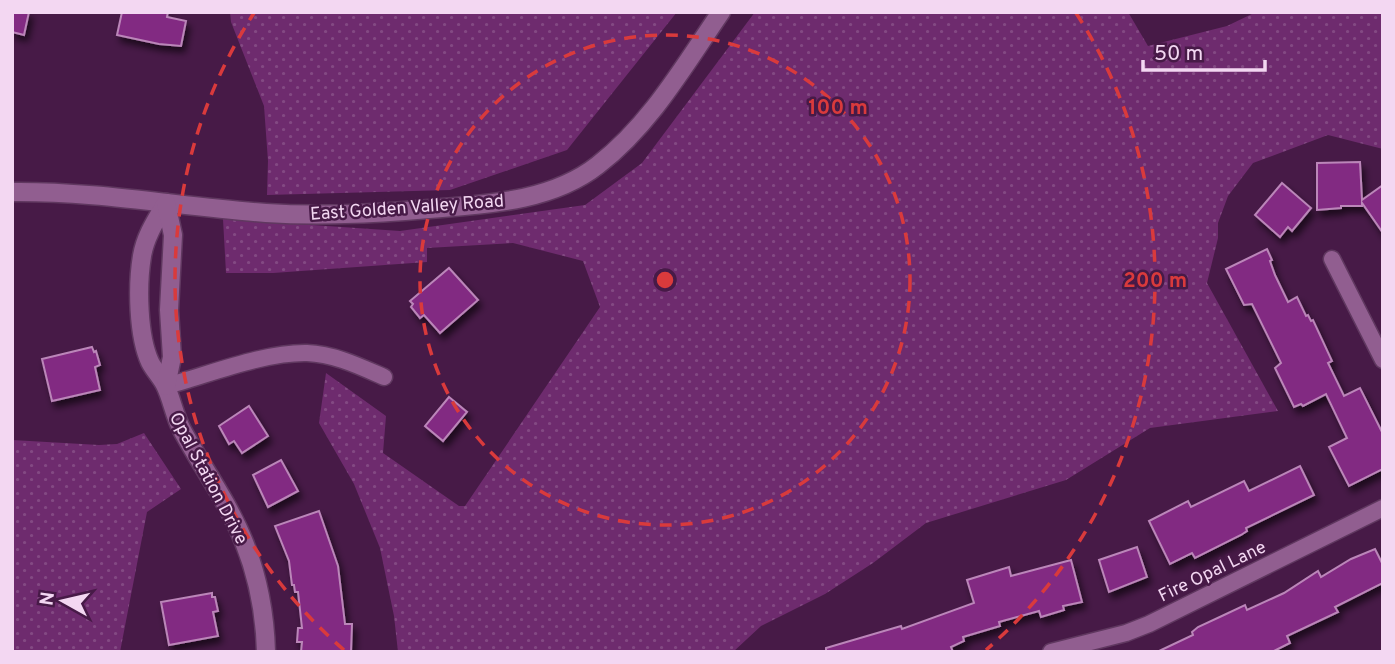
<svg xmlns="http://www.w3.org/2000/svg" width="1395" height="664" viewBox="0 0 1395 664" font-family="Overpass,sans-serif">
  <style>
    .grass { fill: url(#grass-dots) }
    .building { fill: #822982; stroke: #bb86b9; stroke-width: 2; filter: url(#shadow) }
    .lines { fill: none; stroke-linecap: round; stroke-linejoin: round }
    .street-casing { stroke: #603860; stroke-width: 19 }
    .secondary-casing { stroke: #603860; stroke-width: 21 }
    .street { stroke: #915e90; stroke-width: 16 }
    .secondary { stroke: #915e90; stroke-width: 18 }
    .ring { fill: none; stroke: #d93a3c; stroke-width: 3.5; stroke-dasharray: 12 9 }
    .labels { text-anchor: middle; stroke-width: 5; stroke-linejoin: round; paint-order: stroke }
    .street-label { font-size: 18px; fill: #f3d7f2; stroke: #471a47 }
    .centre { fill: #d93a3c; stroke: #471a47; stroke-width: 3.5 }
    .ring-label { font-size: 21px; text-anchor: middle; font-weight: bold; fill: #d93a3c; stroke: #471a47; stroke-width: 5; stroke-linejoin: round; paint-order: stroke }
  </style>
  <defs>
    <pattern id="grass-dots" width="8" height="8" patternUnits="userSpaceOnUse" patternTransform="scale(1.75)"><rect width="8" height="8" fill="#6e2b6e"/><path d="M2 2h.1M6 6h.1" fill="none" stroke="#834983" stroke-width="1.8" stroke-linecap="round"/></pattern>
    <filter id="shadow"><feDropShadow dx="3.5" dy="6" stdDeviation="3.5" flood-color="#0009"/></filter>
  </defs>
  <rect width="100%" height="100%" fill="#471a47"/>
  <g class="grass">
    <polygon points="230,12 677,12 567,150 450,190 267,195 268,161 264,106 231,22"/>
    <polygon points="755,12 1128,12 1148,46 1227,26 1256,12 1383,12 1383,149 1328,135 1253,163 1228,196 1218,223 1218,238 1207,283 1278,411 1150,428 1066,480 926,523 873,563 825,594 761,626 733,652 398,652 394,616 380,548 354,484 319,423 326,373 386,416 383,453 459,506 465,506 600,307 583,261 513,243 427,248 427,262 273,273 226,273 223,219 400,231 585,205 642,163"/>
    <polygon points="144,433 181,489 147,512 120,652 12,652 12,440 99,445 117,444"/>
  </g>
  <g class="building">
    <polygon points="12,12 29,12 24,35 12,32"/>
    <polygon points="122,12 168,12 167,17 186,21 181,46 159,44 117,35"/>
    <polygon points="1360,162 1362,200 1383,185 1383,233 1362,203 1362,206 1341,206 1341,208 1317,210 1317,163"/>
    <polygon points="1282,183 1311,208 1292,231 1288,227 1280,237 1255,215"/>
    <polygon points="1267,249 1272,260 1270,261 1275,275 1288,302 1297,297 1306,316 1308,315 1311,321 1313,320 1332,361 1328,363 1344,396 1360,388 1383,434 1383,469 1349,486 1329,447 1347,438 1326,394 1303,406 1301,404 1294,407 1275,368 1281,363 1252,304 1244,305 1226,269"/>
    <polygon points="449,268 478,300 440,333 424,315 420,318 411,307 413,304 410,301"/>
    <polygon points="92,347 94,352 96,351 100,365 95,367 100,390 52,401 42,359"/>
    <polygon points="449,397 467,412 443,441 425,426"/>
    <polygon points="249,406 268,436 242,453 234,441 229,444 219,426"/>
    <polygon points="281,460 298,491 268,507 253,475"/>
    <polygon points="1300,466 1314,495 1246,528 1247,531 1241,535 1195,558 1192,553 1170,564 1149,521 1188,501 1191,507 1244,481 1249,491"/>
    <polygon points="319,511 338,566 345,624 352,624 351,652 301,652 302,642 297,642 298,628 302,628 298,592 295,592 294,585 292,585 289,561 275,526"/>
    <polygon points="1137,547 1147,577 1109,592 1099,560"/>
    <polygon points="1375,549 1383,565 1383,583 1335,607 1338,612 1287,636 1290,643 1272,652 1157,652 1193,635 1192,632 1198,627 1224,615 1245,605 1247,610 1284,593 1318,571 1321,577 1351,559"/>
    <polygon points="1071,560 1082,602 1063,606 1064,610 1041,617 1039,611 999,622 1000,626 963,637 964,641 951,647 953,652 826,652 826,648 901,626 902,629 974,603 967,580 1009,567 1011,576"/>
    <polygon points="212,593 212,597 215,597 218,611 213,612 218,636 169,645 161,602"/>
  </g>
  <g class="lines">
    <defs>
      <g id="street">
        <polyline points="1332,259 1383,360"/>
        <path d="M166,386C208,375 264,352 307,353C334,354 359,366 384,377"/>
        <polyline points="1051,652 1126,633 1149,624 1383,508"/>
      </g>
      <g id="secondary">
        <path d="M12,192C97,191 182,207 266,213C325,217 384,213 442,208C495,204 555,199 598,165C650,125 684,66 721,12"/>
        <path d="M166,203C156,220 145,237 142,256C137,286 138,336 150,362C154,370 161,377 165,385C172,399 174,415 182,430C202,467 228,502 244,542C258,577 265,614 266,652"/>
        <polyline points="166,203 173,235 169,310 172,357 166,386"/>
      </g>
    </defs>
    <use href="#street" class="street-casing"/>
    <use href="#secondary" class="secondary-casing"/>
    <use href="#street" class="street"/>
    <use href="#secondary" class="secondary"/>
  </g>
  <g class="ring">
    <circle cx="665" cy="280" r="245"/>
    <path d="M344 650A490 490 0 0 1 254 13M1076 13A490 490 0 0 1 986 650"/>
  </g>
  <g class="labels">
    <g class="street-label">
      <text transform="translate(407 207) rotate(-4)" y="6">East Golden Valley Road</text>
      <text transform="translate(209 478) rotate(62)" y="6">Opal Station Drive</text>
      <text transform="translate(1212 571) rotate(-26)" y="6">Fire Opal Lane</text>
    </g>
  </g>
  <circle cx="665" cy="280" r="10" class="centre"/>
  <g class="ring-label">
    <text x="838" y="114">100 m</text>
    <text x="1155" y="287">200 m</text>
  </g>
  <rect width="1395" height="664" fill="none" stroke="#f3d7f2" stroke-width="28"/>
  <g transform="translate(63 601) rotate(278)" stroke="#471a47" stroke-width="5" paint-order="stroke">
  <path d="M0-5L12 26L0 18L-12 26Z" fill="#f3d7f2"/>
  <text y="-10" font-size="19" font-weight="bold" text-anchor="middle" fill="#f3d7f2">N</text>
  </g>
  <path d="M1143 60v10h122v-10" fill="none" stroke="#f3d7f2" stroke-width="3.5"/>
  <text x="1154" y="60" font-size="21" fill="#f3d7f2" stroke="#471a47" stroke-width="5" paint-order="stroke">50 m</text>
</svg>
